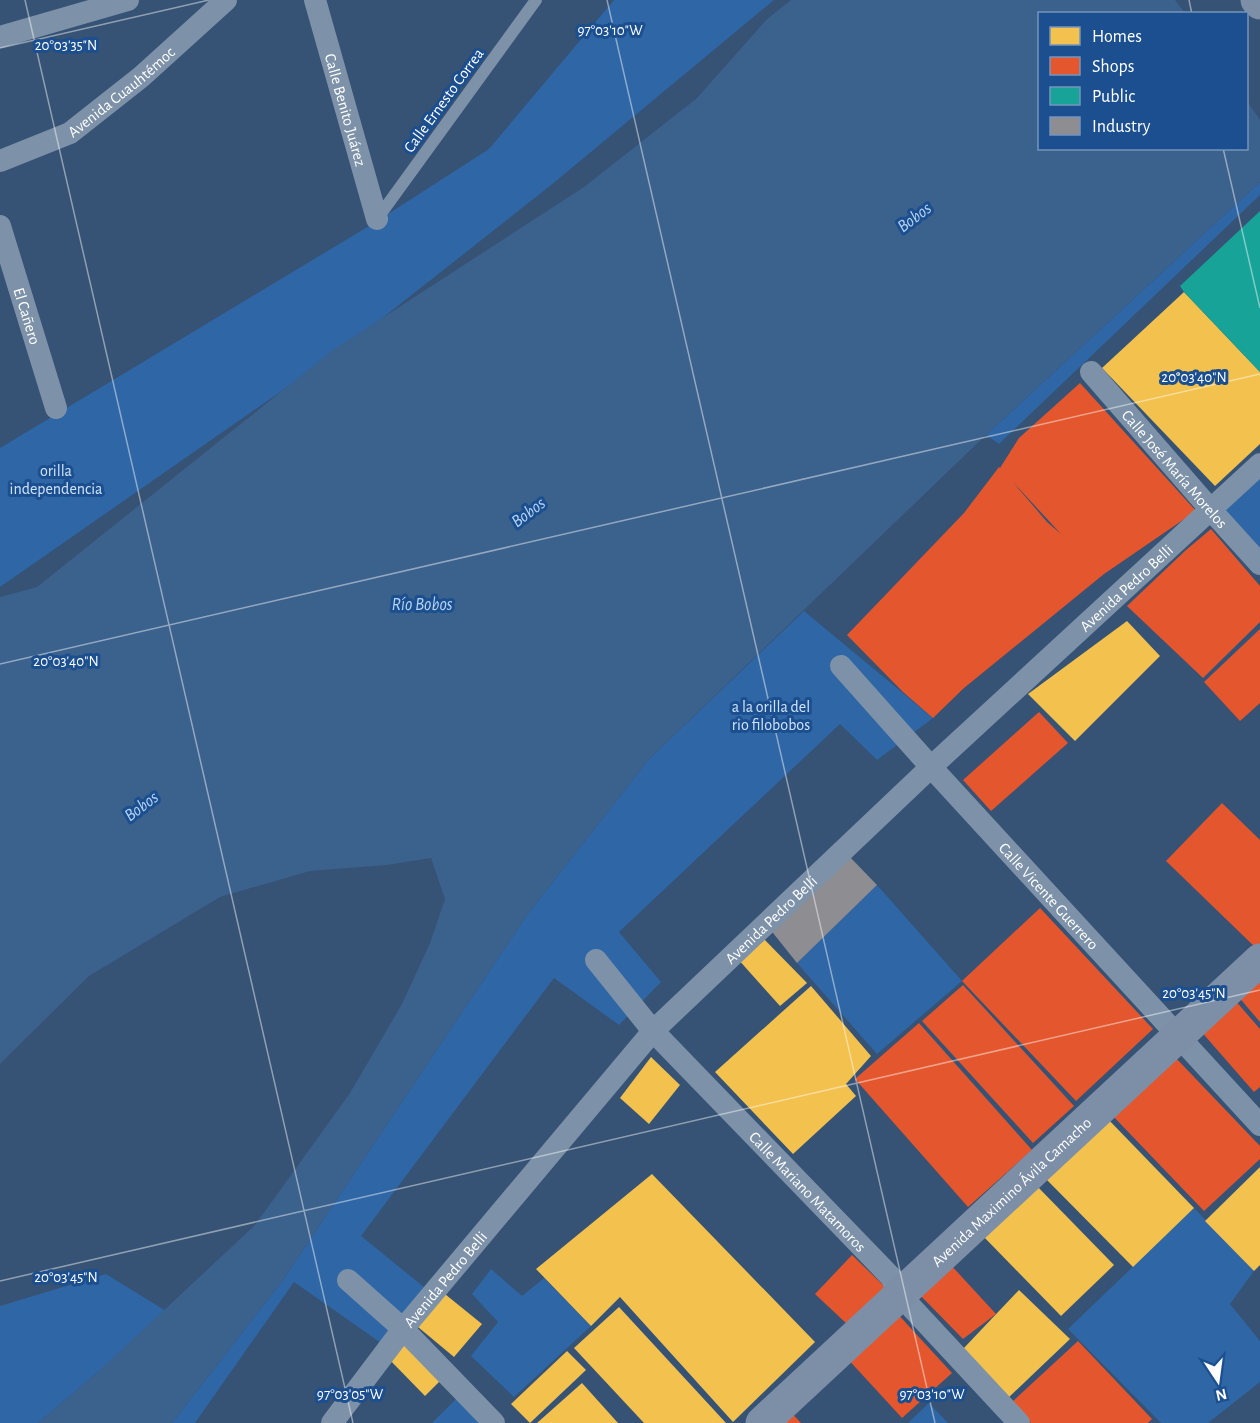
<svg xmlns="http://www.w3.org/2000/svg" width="1260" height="1423" viewBox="0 0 1260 1423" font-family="'Alegreya Sans',sans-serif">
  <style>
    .green { fill: #2f66a5 }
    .water { fill: #3b618d; fill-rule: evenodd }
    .pier { fill: #365274 }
    .homes { fill: #f2c14e }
    .shops { fill: #e4572e; fill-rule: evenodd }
    .public { fill: #17a398 }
    .industry { fill: #8d8d92 }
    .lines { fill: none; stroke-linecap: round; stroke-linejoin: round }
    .lane { stroke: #7d92a8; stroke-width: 12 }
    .street { stroke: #7d92a8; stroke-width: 22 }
    .primary { stroke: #7d8ea7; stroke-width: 33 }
    .ticks { fill: none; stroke: #fff; stroke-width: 1.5; stroke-opacity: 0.45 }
    .labels { text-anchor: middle; stroke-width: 6; stroke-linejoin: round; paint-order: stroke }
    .street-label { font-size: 16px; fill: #fff; stroke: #1b4f8f }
    .park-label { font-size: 16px; fill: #cfe3fa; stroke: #1b4f8f }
    .water-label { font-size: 18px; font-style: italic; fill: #b5d3f5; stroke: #1b4f8f }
    .ticks-label { font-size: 15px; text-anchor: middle; fill: #fff; stroke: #1b4f8f; stroke-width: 6; stroke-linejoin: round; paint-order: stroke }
  </style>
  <rect width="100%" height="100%" fill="#365274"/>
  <g class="green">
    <polygon points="614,0 774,0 550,186 352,342 0,587 0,448 374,223 489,149"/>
    <polygon points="1260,182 1260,195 999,444 986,435"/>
    <polygon points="1260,466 1260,562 1212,510"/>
    <polygon points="804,611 933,718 877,760 840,724 619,932 661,982 619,1025 554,978 361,1236 424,1287 381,1343 294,1282 195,1423 172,1423 283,1280 527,915 649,759"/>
    <polygon points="877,885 962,981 877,1054 797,963"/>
    <polygon points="1194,1208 1254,1271 1230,1304 1260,1341 1260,1382 1208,1423 1161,1423 1068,1329"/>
    <polygon points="491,1269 522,1296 544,1278 591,1326 514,1397 471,1356 498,1322 472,1294"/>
    <polygon points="106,1274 171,1314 105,1366 38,1423 0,1423 0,1306"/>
    <polygon points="461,1394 491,1423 432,1423"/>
    <polygon points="929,1403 948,1423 908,1423"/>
  </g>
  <path class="water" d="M791,0H1260V182L986,435L649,759L527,915L283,1280L172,1423H38L99,1371L255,1225L350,1093L402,1004L430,943L445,899L431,858L387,865L310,871L220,897L89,976L0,1064V597L37,587L333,350L584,187L697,98L767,19ZM1040,14H1246V148H1040Z"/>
  <polygon class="pier" points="1175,0 1260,0 1260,120 1247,101 1246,14 1185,13"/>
  <g class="homes">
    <polygon points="1184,292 1260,372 1260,444 1215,486 1102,368"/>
    <polygon points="1127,621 1160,656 1075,741 1028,694"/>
    <polygon points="760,935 807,983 780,1006 737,958"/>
    <polygon points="811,986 871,1056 846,1084 856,1096 793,1154 715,1072"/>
    <polygon points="651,1057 680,1085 649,1124 620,1098"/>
    <polygon points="1105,1116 1194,1208 1133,1267 1043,1176"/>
    <polygon points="1260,1167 1260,1265 1254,1271 1205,1221"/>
    <polygon points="652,1174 815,1342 733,1422 620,1297 591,1326 536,1269"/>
    <polygon points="1034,1183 1114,1265 1061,1316 981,1234"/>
    <polygon points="440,1290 482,1324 454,1357 412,1322"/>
    <polygon points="1019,1290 1070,1339 1007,1399 963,1349"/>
    <polygon points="619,1307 726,1423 644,1423 574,1348"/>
    <polygon points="403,1337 444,1377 425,1396 385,1355"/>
    <polygon points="567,1351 586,1370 530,1423 511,1404"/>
    <polygon points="582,1383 618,1423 537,1423"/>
  </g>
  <g class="shops">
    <path d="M1080,383L1196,511L1104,574L964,688L933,718L903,692L847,635L964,513L999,467L1000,468L1019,438ZM1012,481L1061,534L1047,522Z"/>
    <polygon points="1211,529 1260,586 1260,622 1203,678 1127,606 1186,550"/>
    <polygon points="1260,629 1260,703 1240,721 1204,682"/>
    <polygon points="1039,712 1068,743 991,811 963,780"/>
    <polygon points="1222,803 1260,840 1260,950 1259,951 1166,861"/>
    <polygon points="1040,908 1153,1029 1076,1101 962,981"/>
    <polygon points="1260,975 1260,1022 1237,995"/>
    <polygon points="963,985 1074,1106 1033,1143 922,1021"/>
    <polygon points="1234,999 1260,1029 1260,1087 1254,1092 1199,1029"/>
    <polygon points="919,1023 1032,1150 968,1207 855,1079"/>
    <polygon points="1173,1055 1260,1146 1260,1159 1204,1211 1111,1114"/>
    <polygon points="852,1255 885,1287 848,1325 815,1294"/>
    <polygon points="949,1263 996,1314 963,1339 917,1292"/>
    <polygon points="894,1310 952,1373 902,1418 845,1356"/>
    <polygon points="1078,1341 1152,1419 1148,1423 1031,1423 1012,1402"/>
    <polygon points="787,1408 801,1423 770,1423"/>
  </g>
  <polygon class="public" points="1260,211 1260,372 1184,292 1180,286"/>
  <polygon class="industry" points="847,854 877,885 797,963 769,928"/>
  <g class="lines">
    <polyline class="lane" points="377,219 536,0"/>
    <g class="street">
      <path id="s1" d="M315,0L377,219"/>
      <polyline points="0,37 128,0"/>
      <path id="s2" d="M0,161L70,133L141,77L226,0"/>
      <path id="s3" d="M0,226L56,408"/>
      <path id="s4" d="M1091,372L1211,510L1260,564"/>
      <path id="s5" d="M841,666L931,767L1260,1125"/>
      <path id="s6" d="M596,960L653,1031L891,1277L900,1295L1019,1423"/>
      <polyline points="348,1280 403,1329 494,1423"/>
      <path id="s7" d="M332,1423L403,1329L653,1031L931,767L1260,464"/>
    </g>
    <g class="primary">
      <polyline points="1257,0 1260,3"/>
      <path id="s8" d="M762,1423L1260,960"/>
    </g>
  </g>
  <path class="ticks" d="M25,0L353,1423M607,0L935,1423M1189,0L1192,14M0,48L209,0M1223,148L1260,308M0,664L1260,374M0,1281L1260,990"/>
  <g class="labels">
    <g class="street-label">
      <text dy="6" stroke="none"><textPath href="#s2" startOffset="141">Avenida Cuauhtémoc</textPath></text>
      <text transform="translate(443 100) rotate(-54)" y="6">Calle Ernesto Correa</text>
      <text dy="6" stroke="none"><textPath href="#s1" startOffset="114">Calle Benito Juárez</textPath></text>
      <text dy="6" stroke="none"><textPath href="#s3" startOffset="94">El Cañero</textPath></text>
      <text dy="6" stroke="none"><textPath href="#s4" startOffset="128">Calle José María Morelos</textPath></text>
      <text dy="6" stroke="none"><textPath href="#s7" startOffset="1155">Avenida Pedro Belli</textPath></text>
      <text dy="6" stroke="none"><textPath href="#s5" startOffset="310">Calle Vicente Guerrero</textPath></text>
      <text dy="6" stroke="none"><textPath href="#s7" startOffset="669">Avenida Pedro Belli</textPath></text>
      <text dy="6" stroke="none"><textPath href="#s6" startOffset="314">Calle Mariano Matamoros</textPath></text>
      <text dy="6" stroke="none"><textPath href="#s8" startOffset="340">Avenida Maximino Ávila Camacho</textPath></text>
      <text dy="6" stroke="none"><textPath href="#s7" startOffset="183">Avenida Pedro Belli</textPath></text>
    </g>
    <g class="park-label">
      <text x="56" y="476">orilla<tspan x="56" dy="18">independencia</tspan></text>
      <text x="771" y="712">a la orilla del<tspan x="771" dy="18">rio filobobos</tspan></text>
    </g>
    <g class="water-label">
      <text transform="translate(914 217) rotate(-37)" y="6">Bobos</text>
      <text transform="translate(528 512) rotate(-37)" y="6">Bobos</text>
      <text x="422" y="610">Río Bobos</text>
      <text transform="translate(141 806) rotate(-37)" y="6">Bobos</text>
    </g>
  </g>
  <g class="ticks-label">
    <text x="610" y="35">97°03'10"W</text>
    <text x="66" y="50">20°03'35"N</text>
    <text x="1194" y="382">20°03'40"N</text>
    <text x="66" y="666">20°03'40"N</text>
    <text x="1194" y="998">20°03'45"N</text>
    <text x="66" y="1282">20°03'45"N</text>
    <text x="350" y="1399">97°03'05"W</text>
    <text x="932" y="1399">97°03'10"W</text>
  </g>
  <rect x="1038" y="12" width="210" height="138" fill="#1b4f8f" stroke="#7695bc" stroke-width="1.5"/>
  <rect x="1050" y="27" width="30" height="18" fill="#f2c14e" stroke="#7695bc" stroke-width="1.5"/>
  <text x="1092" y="42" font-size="18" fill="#ffffff">Homes</text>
  <rect x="1050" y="57" width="30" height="18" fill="#e4572e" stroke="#7695bc" stroke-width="1.5"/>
  <text x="1092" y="72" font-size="18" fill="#ffffff">Shops</text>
  <rect x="1050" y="87" width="30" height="18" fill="#17a398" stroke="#7695bc" stroke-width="1.5"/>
  <text x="1092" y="102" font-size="18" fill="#ffffff">Public</text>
  <rect x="1050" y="117" width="30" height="18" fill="#8d8d92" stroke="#7695bc" stroke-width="1.5"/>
  <text x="1092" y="132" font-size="18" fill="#ffffff">Industry</text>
  <g transform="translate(1218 1381) rotate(167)" stroke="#1b4f8f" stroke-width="4.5" paint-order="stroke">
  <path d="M0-4.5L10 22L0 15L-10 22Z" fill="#ffffff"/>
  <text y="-9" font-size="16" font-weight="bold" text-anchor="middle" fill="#ffffff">N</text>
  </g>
</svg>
